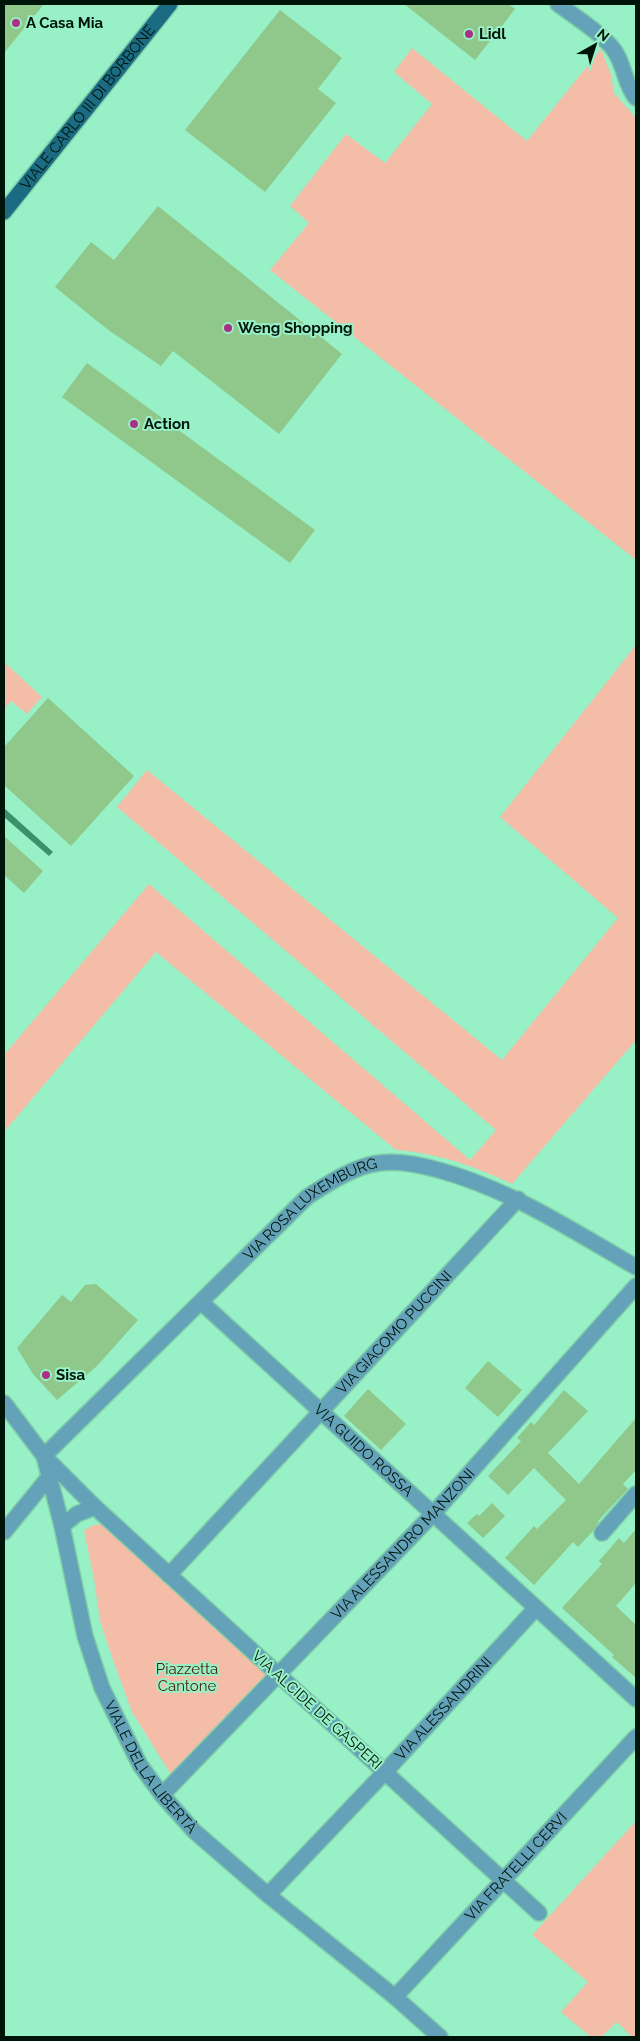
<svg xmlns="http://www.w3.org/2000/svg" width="640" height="2041" viewBox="0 0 640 2041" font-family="Raleway,sans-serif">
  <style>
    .green { fill: #f4bda8 }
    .water { fill: #3b916c }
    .building { fill: #8fc88a }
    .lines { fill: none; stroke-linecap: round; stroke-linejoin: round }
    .minor-casing { stroke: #7fcda8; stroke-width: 18 }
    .major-casing { stroke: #7fcda8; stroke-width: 18 }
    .minor { stroke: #63a2b8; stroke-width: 15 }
    .major { stroke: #1b6b82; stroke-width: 15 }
    .poi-dot { fill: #aa3085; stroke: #97f0c6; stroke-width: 2 }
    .labels { text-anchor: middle; stroke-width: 4; stroke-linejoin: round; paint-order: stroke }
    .poi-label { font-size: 15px; font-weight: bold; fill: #00150a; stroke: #97f0c6; text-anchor: start }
    .street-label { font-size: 15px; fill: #00150a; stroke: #97f0c6 }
    .park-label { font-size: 15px; fill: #4d1e08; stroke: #97f0c6 }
  </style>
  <rect width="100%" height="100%" fill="#97f0c6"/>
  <g class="green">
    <polygon points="412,48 527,141 601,49 611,75 614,93 636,118 636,560 270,270 309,223 290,206 346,134 385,163 432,104 394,72"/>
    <path d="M636,645V1040L512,1184C474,1166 438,1153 396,1150L156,952L4,1132V1055L149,884L470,1160L496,1130L117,807L147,770L502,1060L618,918L500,817Z"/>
    <polygon points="4,662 42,697 27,714 11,701 4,709"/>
    <polygon points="111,1522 279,1675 175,1781 132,1712 114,1663 100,1621 94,1578 84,1531 91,1526"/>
    <polygon points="636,1821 636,2037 632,2037 617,2022 601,2037 591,2037 561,2012 588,1982 532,1935"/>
  </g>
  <polygon class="water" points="4,808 53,852 49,856 4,817"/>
  <g class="building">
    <polygon points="4,4 44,4 4,53"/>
    <polygon points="404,4 508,4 515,9 475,60"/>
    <polygon points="280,10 342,58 318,89 336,103 265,192 185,130"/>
    <polygon points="158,206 342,354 279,434 173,351 161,366 107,329 55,287 91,242 114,260"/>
    <polygon points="87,363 315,530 290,563 62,397"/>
    <polygon points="48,698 134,776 71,846 4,785 4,747"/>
    <polygon points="4,836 43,871 24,893 4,875"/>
    <polygon points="96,1284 138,1320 97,1366 57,1400 33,1374 17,1348 62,1295 71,1302 85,1285"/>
    <polygon points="488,1361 522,1390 498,1417 465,1388"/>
    <polygon points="368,1389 406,1424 381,1450 344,1416"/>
    <polygon points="564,1390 588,1411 548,1453 579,1484 636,1418 636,1470 623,1484 628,1489 598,1521 599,1522 593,1531 578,1547 573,1542 534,1585 505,1558 534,1526 537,1529 566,1500 534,1468 508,1495 488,1476 521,1441 517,1438 531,1422 534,1425"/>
    <polygon points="492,1503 505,1516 483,1538 467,1523 477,1514 479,1516"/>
    <polygon points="636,1529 636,1583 616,1606 636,1625 636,1678 612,1657 614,1655 562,1608 602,1564 599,1561 619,1538 624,1543"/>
  </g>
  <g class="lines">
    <defs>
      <g id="minor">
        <path d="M558,4C574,16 609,38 617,55C625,70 626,86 636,98"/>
        <path id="s1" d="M201,1302L636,1699"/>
        <path id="s2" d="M4,1403L44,1456L62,1526L85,1636L102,1688L140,1765L162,1795L194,1831L268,1895L395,1997L440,2037"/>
        <polyline points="62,1526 77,1514 95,1507"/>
        <polyline points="4,1532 49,1477"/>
        <polyline points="602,1533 636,1494"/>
        <path id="s3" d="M169,1575L518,1199"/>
        <path id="s4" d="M162,1795L433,1514L636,1286"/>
        <path id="s5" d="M268,1895L385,1772L536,1608"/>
        <path id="s6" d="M539,1913L95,1507L44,1456L307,1197C327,1184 354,1166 379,1163C400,1160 422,1165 442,1171C513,1191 573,1231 636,1267"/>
        <path id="s7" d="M395,1997L636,1737"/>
      </g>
      <g id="major">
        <path id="s8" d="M4,212L170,4"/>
      </g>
    </defs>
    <use href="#minor" class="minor-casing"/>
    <use href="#major" class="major-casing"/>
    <use href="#minor" class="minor"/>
    <use href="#major" class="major"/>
  </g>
  <g class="poi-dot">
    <circle cx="16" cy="23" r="5"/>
    <circle cx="469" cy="34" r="5"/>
    <circle cx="228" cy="328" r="5"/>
    <circle cx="134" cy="424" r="5"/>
    <circle cx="46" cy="1375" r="5"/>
  </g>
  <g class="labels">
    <g class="poi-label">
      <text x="26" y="28">A Casa Mia</text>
      <text x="479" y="39">Lidl</text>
      <text x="238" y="333">Weng Shopping</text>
      <text x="144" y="429">Action</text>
      <text x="56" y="1380">Sisa</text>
    </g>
    <g class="street-label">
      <text dy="5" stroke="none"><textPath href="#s8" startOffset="134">VIALE CARLO III DI BORBONE</textPath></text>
      <text dy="5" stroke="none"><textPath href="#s6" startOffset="1039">VIA ROSA LUXEMBURG</textPath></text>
      <text dy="5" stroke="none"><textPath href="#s3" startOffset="331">VIA GIACOMO PUCCINI</textPath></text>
      <text dy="5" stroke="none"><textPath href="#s1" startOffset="220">VIA GUIDO ROSSA</textPath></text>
      <text dy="5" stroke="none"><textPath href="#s4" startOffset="348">VIA ALESSANDRO MANZONI</textPath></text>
      <text dy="5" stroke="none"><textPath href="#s5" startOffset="256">VIA ALESSANDRINI</textPath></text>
      <text transform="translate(317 1710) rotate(42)" y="5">VIA ALCIDE DE GASPERI</text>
      <text dy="5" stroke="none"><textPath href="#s2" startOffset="399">VIALE DELLA LIBERTÀ</textPath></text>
      <text dy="5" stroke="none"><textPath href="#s7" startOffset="178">VIA FRATELLI CERVI</textPath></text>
    </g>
    <g class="park-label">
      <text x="187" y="1674">Piazzetta<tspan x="187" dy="17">Cantone</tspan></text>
    </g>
  </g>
  <rect width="640" height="2041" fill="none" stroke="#00150a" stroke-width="10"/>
  <g transform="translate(595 45) rotate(39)" stroke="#97f0c6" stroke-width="4" paint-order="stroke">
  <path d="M0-4L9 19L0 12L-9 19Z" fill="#00150a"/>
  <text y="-8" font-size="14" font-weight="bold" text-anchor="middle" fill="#00150a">N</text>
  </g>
</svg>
